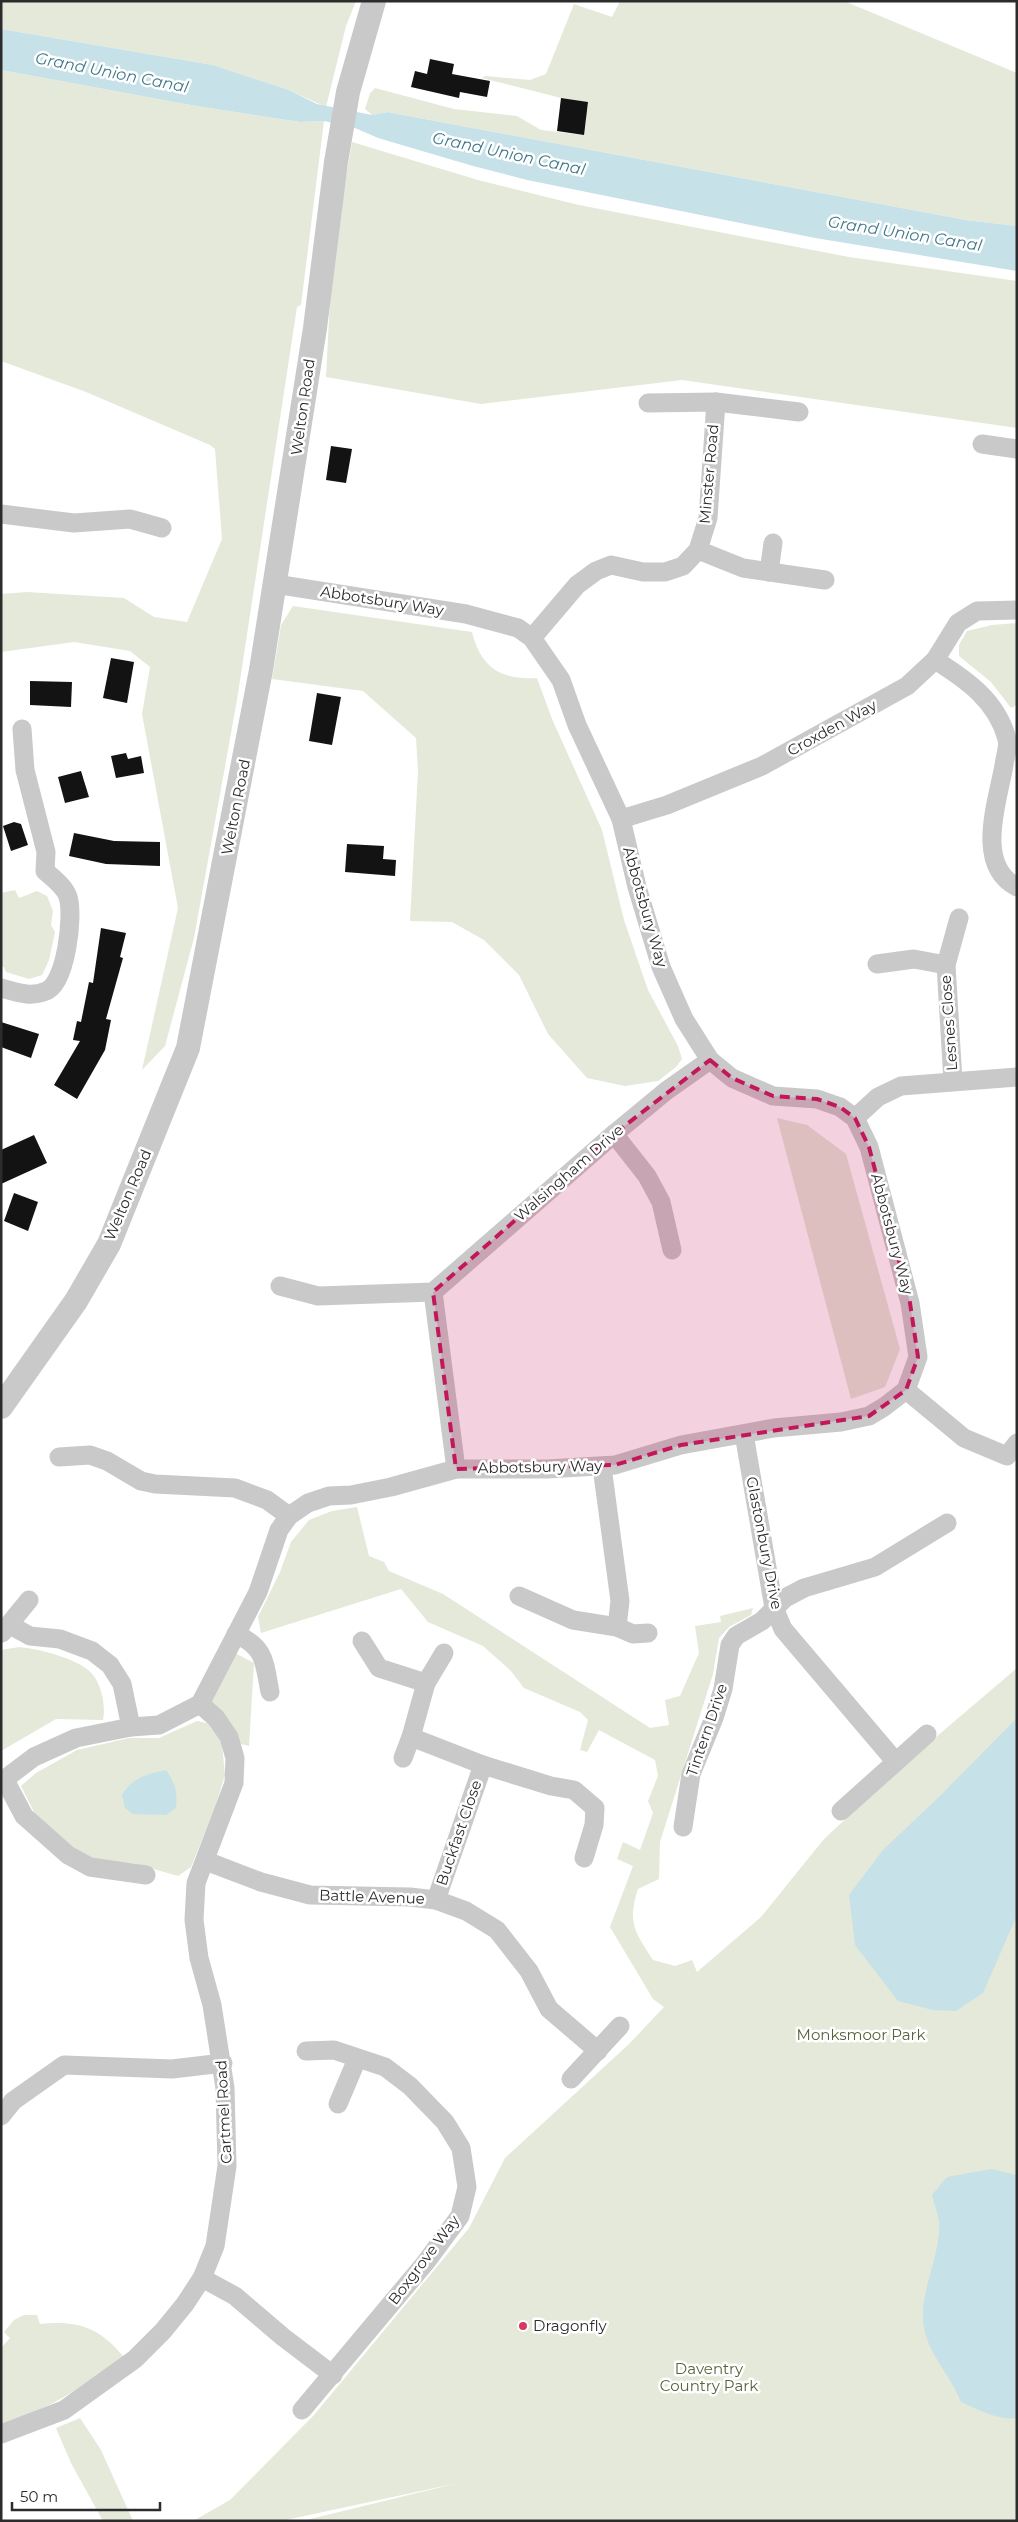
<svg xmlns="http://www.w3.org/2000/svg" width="1018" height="2522" viewBox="0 0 1018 2522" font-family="Montserrat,sans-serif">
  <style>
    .green { fill: #e4e9da }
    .water { fill: #c7e1e8 }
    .building { fill: #131313 }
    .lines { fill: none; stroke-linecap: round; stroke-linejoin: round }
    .minor { stroke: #c9c9c9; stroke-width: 19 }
    .tertiary { stroke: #c9c9c9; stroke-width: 24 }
    .marked { fill: #c2185b; fill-opacity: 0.2; stroke: #c2185b; stroke-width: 4; stroke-dasharray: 10 6; stroke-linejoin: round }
    .poi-dot { fill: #d9385e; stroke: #fff; stroke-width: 2 }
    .labels { text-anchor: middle; stroke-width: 5; stroke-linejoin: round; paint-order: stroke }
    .street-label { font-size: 15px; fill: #2c2c2c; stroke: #fff }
    .park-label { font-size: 15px; fill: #56643d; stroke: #fff }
    .poi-label { font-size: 15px; fill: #2c2c2c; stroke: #fff; text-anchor: start }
    .water-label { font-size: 16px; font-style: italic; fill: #407888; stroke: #fff }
  </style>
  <rect width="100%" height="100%" fill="#fff"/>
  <g class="green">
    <polygon points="1,1 356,1 346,26 326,107 289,90 213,65 1,29"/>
    <polygon points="620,1 844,1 1017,73 1017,226 966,220 387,112 372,115 365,109 370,93 375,88 454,109 517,116 541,130 583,135 588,102 561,98 482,78 485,76 530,80 546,74 574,4 612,17"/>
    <polygon points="1,70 196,106 300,122 324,121 301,305 297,307 237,700 194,938 165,1046 142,1070 178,908 142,714 150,667 130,651 74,642 1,652 1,594 27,592 124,598 154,617 187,622 222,539 215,449 210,445 86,392 1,361"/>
    <polygon points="352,142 478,180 579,205 849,257 1017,281 1017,428 682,380 481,404 326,377 332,261"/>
    <path d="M293,606L472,632C481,668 501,680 537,678L552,719L602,830L624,920L648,990L678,1046L682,1059L676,1067L658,1081L625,1086L587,1078L548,1034L519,975L484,940L452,922L410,921L418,771L416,738L363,691L272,679L281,625Z"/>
    <polygon points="1017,623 1017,705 1011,708 991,682 959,656 959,645 967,631 992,625"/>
    <polygon points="15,890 19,898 37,891 47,896 53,911 51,925 55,932 49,960 42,975 29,979 6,972 4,967 1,967 1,893"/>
    <polygon points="777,1118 807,1125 846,1154 900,1349 885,1387 851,1399"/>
    <path d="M357,1507L369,1556L384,1562L389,1571L443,1594L650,1728L669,1725L665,1700L680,1696L699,1653L695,1626L721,1622L720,1616L753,1608L751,1615L729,1627L719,1638L713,1674L660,1842L659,1879L638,1889C627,1923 635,1932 653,1960L675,1966L692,1960L697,1972L761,1917L824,1839L909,1760L1017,1668V2521H302L458,2483L281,2521H193L230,2500L314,2415L469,2228L505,2158L629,2044L664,2007L653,1999L610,1927L633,1866L617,1859L623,1842L640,1850L653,1813L648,1801L658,1776L655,1760L599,1730L587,1752L580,1750L588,1720L580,1712L524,1688L511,1671L483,1646L428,1622L401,1589L261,1633L258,1617L280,1572L291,1542L309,1520L332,1511Z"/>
    <path d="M19,1647C39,1649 72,1657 88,1670C101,1680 106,1705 103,1720L56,1719L1,1751V1650Z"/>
    <polygon points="235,1653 254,1663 249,1746 241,1744 212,1704 212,1694"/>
    <polygon points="197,1721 211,1724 222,1744 225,1775 215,1807 191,1867 178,1876 133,1863 96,1862 68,1849 37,1818 21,1786 36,1773 77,1750 129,1738 159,1738"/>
    <path d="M24,2315H37L40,2324C77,2320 99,2327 123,2356C83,2389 49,2408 1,2425V2348L10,2338L4,2332L14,2320Z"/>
    <polygon points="80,2418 101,2450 133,2521 103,2521 71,2463 56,2428"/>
  </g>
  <g class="water">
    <polygon points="1,29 213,65 289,90 317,104 372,115 387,112 966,220 1017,226 1017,271 815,238 527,180 473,166 378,138 355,128 324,121 300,122 196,106 1,70"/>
    <polygon points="1017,1718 1017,1915 983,1993 956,2011 933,2010 898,2001 855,1945 849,1895 883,1850 939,1797"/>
    <path d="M166,1770C175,1783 178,1792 176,1808L166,1815L133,1814L125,1808L122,1795C132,1778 147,1774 166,1770Z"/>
    <path d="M991,2169L1017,2175V2418C999,2421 977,2409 961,2402C950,2373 925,2352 923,2320C921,2288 942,2250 939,2221C938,2213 934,2204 932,2195L947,2177Z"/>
  </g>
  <g class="building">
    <polygon points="430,59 454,64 452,74 490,81 487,97 460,92 459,98 411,87 415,71 427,74"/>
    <polygon points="561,98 588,102 584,135 557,131"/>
    <polygon points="331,446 352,449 346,483 326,480"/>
    <polygon points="111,658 134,662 127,703 103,698"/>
    <polygon points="30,681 72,682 71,707 30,705"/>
    <polygon points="317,693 341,697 332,745 309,741"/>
    <polygon points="126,753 128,759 141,756 144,773 116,778 111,756"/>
    <polygon points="81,771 89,797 65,803 58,777"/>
    <polygon points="14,822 21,824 28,845 11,851 3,826"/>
    <polygon points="74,833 114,841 160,842 160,866 106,864 69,856"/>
    <polygon points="347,844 384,846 383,859 396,860 395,876 345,872"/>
    <polygon points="101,928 126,933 120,957 123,958 106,1019 111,1020 105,1050 77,1099 54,1085 80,1041 73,1040 77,1021 81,1022 89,982 93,983"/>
    <polygon points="1,1022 39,1034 31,1058 1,1047"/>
    <polygon points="34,1135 47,1163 1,1184 1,1150"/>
    <polygon points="14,1193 38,1202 28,1231 4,1221"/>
  </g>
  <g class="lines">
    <g class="minor">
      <polyline points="648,403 716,402 799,412"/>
      <polyline points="982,444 1017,449"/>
      <polyline points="1,514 74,523 130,519 162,528"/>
      <polyline points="698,550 743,568 825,580"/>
      <polyline points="769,572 773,543"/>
      <polyline points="532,638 577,585 596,571 611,565 643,572 665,572 683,566 698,550 708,518 716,402"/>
      <path d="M935,660C967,680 997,701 1007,739C1009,746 1005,757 1004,765C998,801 974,865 1017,887"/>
      <polyline points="621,819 667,805 762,766 907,686 935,660 958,623 977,611 1017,610"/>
      <polyline points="877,964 914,959 946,965"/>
      <path d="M1,988C16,992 31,998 46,991C66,984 74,915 68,897C65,887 53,878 45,871L46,852L25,770L22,729"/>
      <polyline points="953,1081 946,965 959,918"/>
      <polyline points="855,1118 878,1097 901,1086 1017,1077"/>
      <polyline points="614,1134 647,1176 661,1202 672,1250"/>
      <polyline points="280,1286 318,1296 433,1292 614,1134 666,1091 710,1060"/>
      <polyline points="433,1292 456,1469"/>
      <polyline points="906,1390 964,1438 1007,1456 1017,1443"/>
      <polyline points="744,1434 774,1608 783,1629 895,1761"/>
      <polyline points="59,1457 90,1455 107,1461 141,1481 155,1484 235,1488 267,1500 289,1516"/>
      <polyline points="602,1467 620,1601 617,1627"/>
      <polyline points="519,1596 573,1620 617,1627 633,1634 648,1633"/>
      <polyline points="10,1625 30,1636 60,1639 92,1651 110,1665 122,1684 131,1727"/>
      <polyline points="2,1633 29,1600"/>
      <path d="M236,1634C266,1648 264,1662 270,1692"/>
      <polyline points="362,1641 379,1668 426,1683 444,1653"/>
      <polyline points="426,1683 411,1737 483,1765 551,1786 574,1790 595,1808 594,1825 584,1858"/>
      <polyline points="200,1704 258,1592 279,1530 289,1516 308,1503 329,1496 351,1495 391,1487 456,1469 547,1469 615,1465 681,1445 774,1428 841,1422 869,1416 884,1407 906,1390 918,1357 910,1303 869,1147 855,1118 840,1107 817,1099 773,1096 732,1078 710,1060 684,1019 661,967 637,887 621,819 577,725 561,680 532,638 518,628 466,614 275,584"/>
      <polyline points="403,1758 411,1737"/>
      <polyline points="5,1780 24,1816 68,1855 90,1867 146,1875"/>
      <polyline points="1,1782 34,1757 76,1738 131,1727 159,1725 200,1704"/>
      <polyline points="841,1811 927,1734"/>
      <polyline points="683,1827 691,1774 714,1718 723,1689 730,1645 736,1636 762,1621 785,1598 804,1588 875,1567 947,1523"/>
      <polyline points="206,1861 261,1882 310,1895 410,1897 436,1900 466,1911 497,1930 529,1971 549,2009 598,2051"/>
      <polyline points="436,1900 483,1765"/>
      <polyline points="571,2079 620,2026"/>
      <polyline points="338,2104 357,2059"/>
      <polyline points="1,2116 13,2101 64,2065 172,2069 223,2063"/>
      <polyline points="202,2278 235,2296 283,2337 333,2375"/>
      <polyline points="302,2410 426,2262 460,2216 467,2187 461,2148 445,2122 410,2086 385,2067 334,2050 306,2051"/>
      <polyline points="1,2434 64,2410 135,2359 163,2331 185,2304 202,2278 215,2246 227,2166 225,2088 212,2005 199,1958 194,1920 196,1883 234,1783 235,1758 229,1737 216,1718 200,1704"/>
    </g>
    <polyline class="tertiary" points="1,1407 76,1301 109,1244 188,1048 261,670 315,328 336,162 348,92 374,1"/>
  </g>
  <path class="marked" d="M710,1060L732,1078L773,1096L817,1099L840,1107L855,1118L869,1147L910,1303L918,1357L906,1390L869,1416L681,1445L615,1465L456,1469L433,1292L614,1134Z"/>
  <circle class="poi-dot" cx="523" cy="2326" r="5"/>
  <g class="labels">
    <g class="street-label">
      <text transform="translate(303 407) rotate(-82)" y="5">Welton Road</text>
      <text transform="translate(709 474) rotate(-85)" y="5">Minster Road</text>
      <text transform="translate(382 601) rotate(9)" y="5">Abbotsbury Way</text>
      <text transform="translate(832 728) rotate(-29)" y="5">Croxden Way</text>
      <text transform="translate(236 807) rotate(-79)" y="5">Welton Road</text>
      <text transform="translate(645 907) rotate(74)" y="5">Abbotsbury Way</text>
      <text transform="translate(949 1023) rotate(-94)" y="5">Lesnes Close</text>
      <text transform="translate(569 1173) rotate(-41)" y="5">Walsingham Drive</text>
      <text transform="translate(128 1195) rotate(-67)" y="5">Welton Road</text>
      <text transform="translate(892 1234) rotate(75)" y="5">Abbotsbury Way</text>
      <text transform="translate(540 1467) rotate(-1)" y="5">Abbotsbury Way</text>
      <text transform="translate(764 1543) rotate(79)" y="5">Glastonbury Drive</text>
      <text transform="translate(707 1730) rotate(-71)" y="5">Tintern Drive</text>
      <text transform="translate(459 1833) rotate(-71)" y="5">Buckfast Close</text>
      <text transform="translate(372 1897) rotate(2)" y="5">Battle Avenue</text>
      <text transform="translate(224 2112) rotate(-93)" y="5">Cartmel Road</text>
      <text transform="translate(424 2260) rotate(-53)" y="5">Boxgrove Way</text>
    </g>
    <g class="park-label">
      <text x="861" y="2040">Monksmoor Park</text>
      <text x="709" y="2374">Daventry<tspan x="709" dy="17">Country Park</tspan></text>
    </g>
    <g class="poi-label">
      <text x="533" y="2331">Dragonfly</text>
    </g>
    <g class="water-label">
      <text transform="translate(112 72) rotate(11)" y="6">Grand Union Canal</text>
      <text transform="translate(509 153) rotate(12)" y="6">Grand Union Canal</text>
      <text transform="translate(905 233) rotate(9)" y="6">Grand Union Canal</text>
    </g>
  </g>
  <rect width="1018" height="2522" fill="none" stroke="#2c2c2c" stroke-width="5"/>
  <path d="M12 2502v8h148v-8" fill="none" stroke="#2c2c2c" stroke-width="2.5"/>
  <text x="20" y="2502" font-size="15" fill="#2c2c2c" stroke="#ffffff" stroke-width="4" paint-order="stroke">50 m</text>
</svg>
